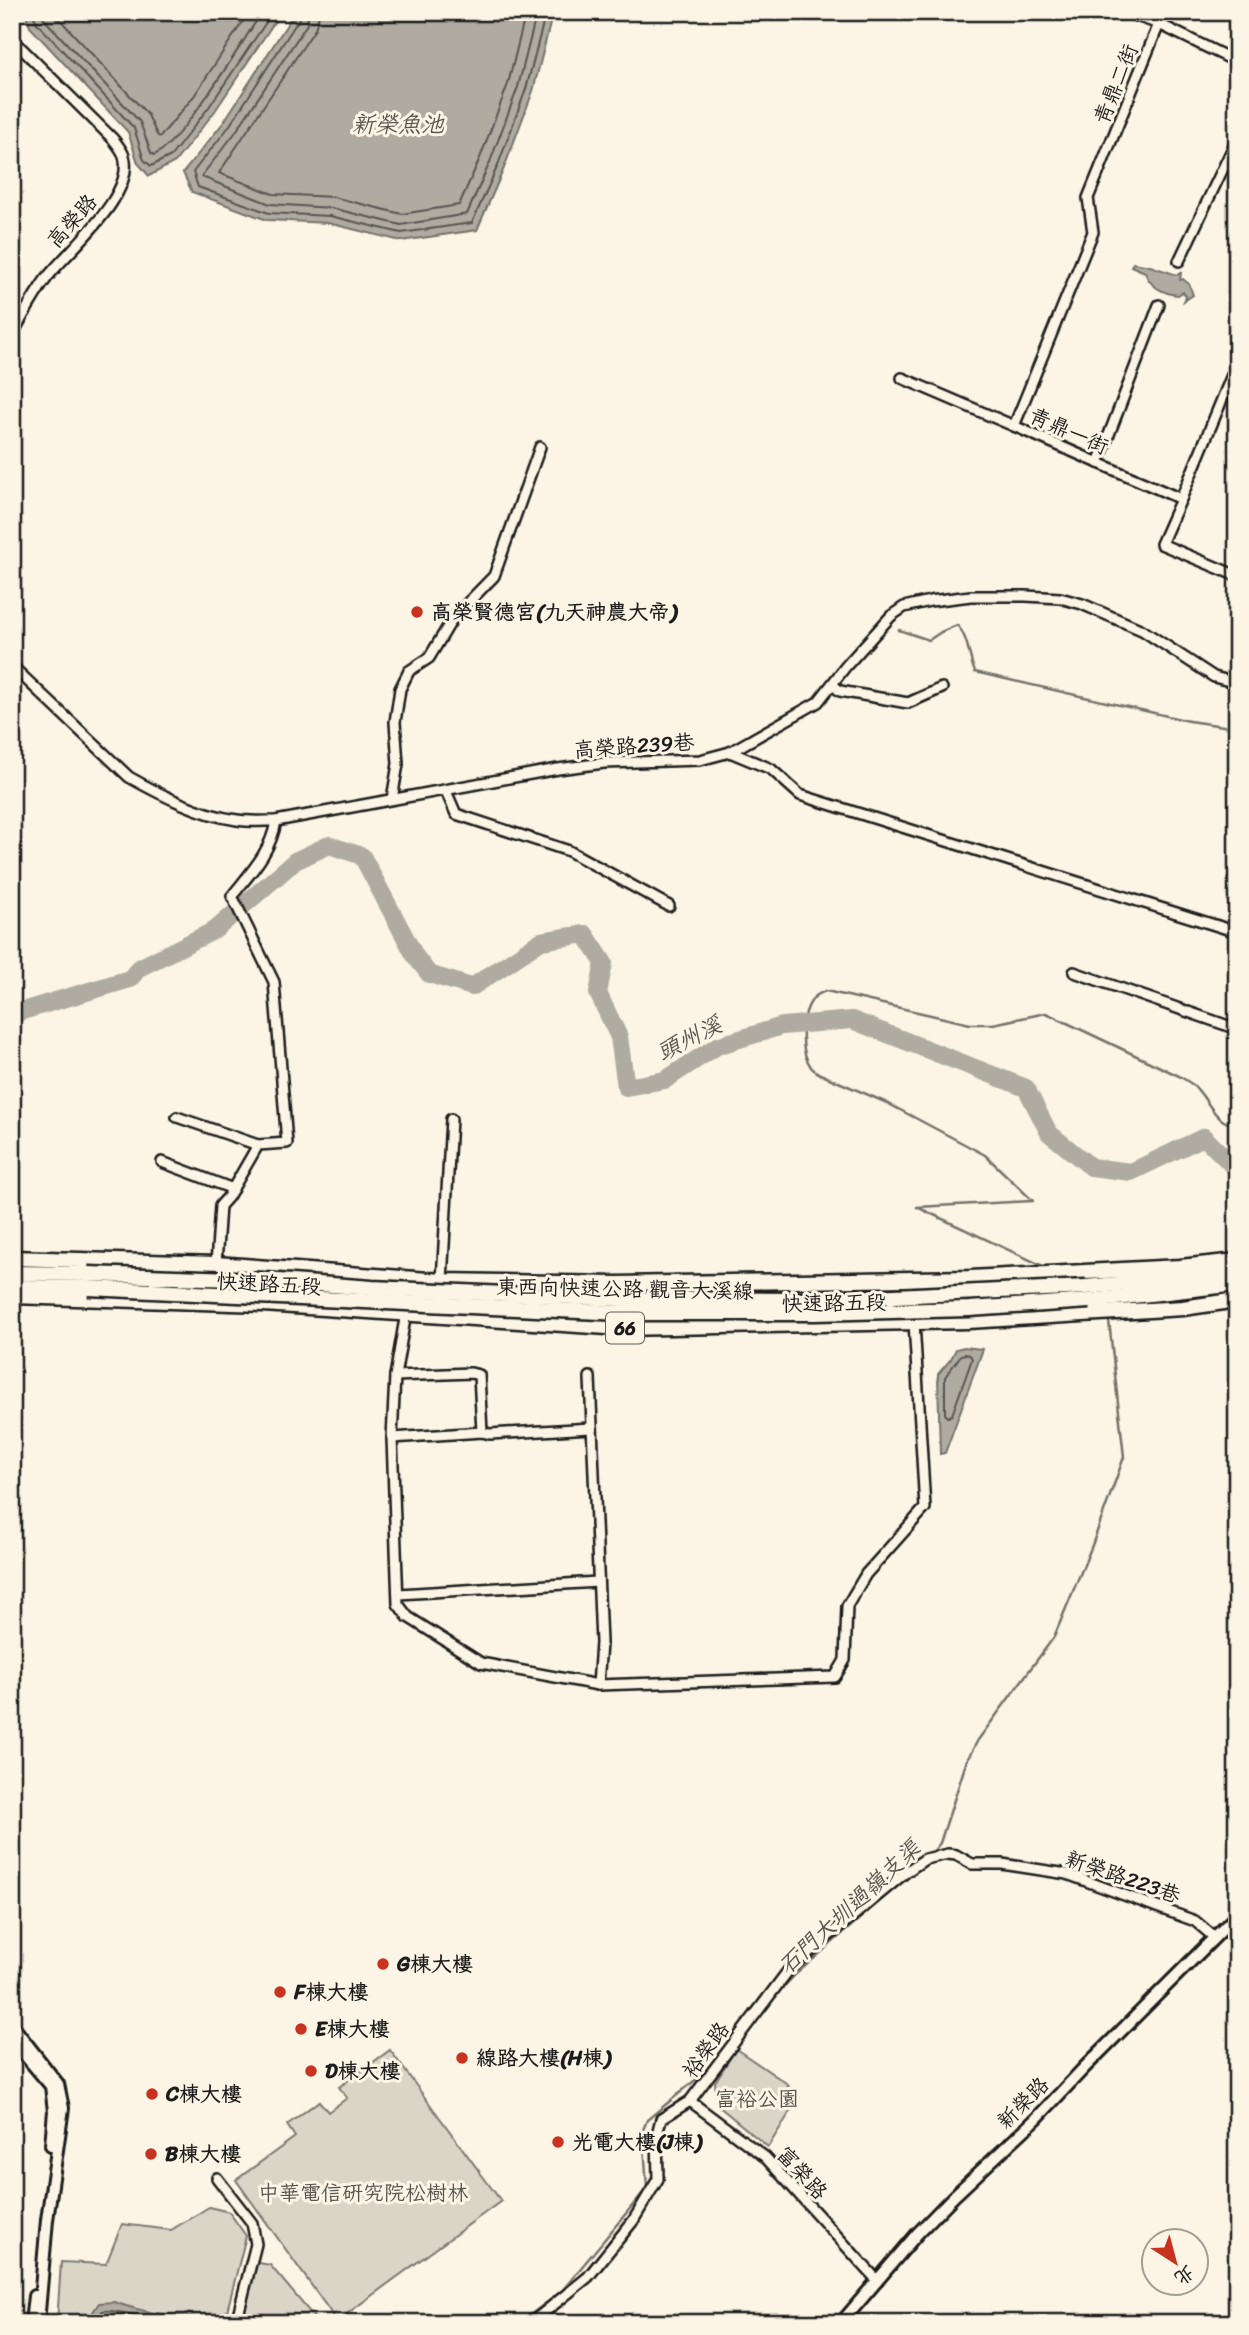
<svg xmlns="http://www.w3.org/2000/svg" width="1249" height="2335" viewBox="0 0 1249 2335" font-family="Sriracha,'LXGW WenKai TC',sans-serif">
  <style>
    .green { fill: #dbd5c8; stroke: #7c7872; stroke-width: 2 }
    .water { fill: #b0aba1; stroke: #75726c; stroke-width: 2 }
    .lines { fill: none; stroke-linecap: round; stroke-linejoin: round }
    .shore { stroke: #575551; stroke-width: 2 }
    .stream { stroke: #75726c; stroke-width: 2.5 }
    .river { stroke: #b0aba1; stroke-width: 18 }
    .minor-casing { stroke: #1c1c1c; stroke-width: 14 }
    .tertiary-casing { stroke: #1c1c1c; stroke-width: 16 }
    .primary-casing { stroke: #1c1c1c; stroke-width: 19 }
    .trunk-casing { stroke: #1c1c1c; stroke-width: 19 }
    .minor { stroke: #fcf5e5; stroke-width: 9 }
    .tertiary { stroke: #fcf5e5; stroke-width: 10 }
    .primary { stroke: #fcf5e5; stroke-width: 14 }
    .trunk { stroke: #fcf5e5; stroke-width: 14 }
    .trunk-bridge-casing { stroke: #1c1c1c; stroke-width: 19; stroke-linecap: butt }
    .trunk-bridge { stroke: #fcf5e5; stroke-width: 14 }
    .poi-dot { fill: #c8321e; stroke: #fcf5e5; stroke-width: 2.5 }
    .labels { text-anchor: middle; stroke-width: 6; stroke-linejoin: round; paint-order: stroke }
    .shield { fill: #fcf5e5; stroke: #5f5d58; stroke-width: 2 }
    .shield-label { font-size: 19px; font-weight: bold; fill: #1c1c1c }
    .street-label { font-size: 21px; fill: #1c1c1c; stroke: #fcf5e5 }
    .poi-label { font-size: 21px; font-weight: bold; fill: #1c1c1c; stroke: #fcf5e5; text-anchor: start }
    .park-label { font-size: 21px; fill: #555450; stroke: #fcf5e5 }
    .water-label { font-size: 23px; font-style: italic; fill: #575551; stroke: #fcf5e5 }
  </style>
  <rect width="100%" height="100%" fill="#fcf5e5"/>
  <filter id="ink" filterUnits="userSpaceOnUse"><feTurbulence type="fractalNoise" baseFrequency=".0143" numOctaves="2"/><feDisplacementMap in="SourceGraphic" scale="14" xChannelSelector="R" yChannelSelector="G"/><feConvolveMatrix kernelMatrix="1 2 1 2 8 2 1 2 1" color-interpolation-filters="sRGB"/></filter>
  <g filter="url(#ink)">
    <g class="green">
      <polygon points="736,2049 789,2085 787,2089 799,2098 768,2147 717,2105 715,2082"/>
      <polygon points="390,2050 501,2201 337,2321 236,2180 295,2137 287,2125 319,2101 328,2112 347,2098 339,2087"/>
      <polygon points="209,2207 229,2212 246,2236 224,2323 57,2323 61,2262 106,2264 122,2224 171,2230"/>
      <polygon points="253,2262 270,2265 319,2323 239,2323"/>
    </g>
    <g class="water">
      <polygon points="25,12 281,12 215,111 175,162 149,176 138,163 128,132 30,27"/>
      <polygon points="295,12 553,12 533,91 504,168 477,230 401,241 328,223 267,220 192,192 183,173 223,123"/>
      <path d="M1133,263L1150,266L1177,275L1181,273L1180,280L1183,279L1189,284L1193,295L1184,301L1186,296L1183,292L1178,295C1164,294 1149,286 1145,272L1131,266Z"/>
      <polygon points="964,1347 983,1349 945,1453 940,1454 938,1374 951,1359 956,1349"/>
      <path d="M114,2302C140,2311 165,2317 193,2317L198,2323H96L93,2312L99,2303Z"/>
    </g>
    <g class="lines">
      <g class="shore">
        <polyline points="32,12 37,23 134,128 144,160 151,166 171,156 209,107 273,12"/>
        <path d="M41,12L44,19L140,122L151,153L154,155C181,144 243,41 262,12"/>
        <polyline points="53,12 148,115 157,135 160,137 194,96 249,12"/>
        <polyline points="301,12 299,19 228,128 193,172 198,187 269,213 330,216 401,233 472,223 498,165 526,89 546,12"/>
        <polyline points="309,12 307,24 235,133 203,174 202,177 270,204 331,208 401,225 467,214 490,162 518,87 537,12"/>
        <polyline points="320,12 315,29 219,173 273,194 333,197 402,214 459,205 480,158 508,84 526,12"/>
        <polygon points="965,1354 970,1355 972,1359 952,1415 948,1417 945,1414 945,1377 961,1355"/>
        <path d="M101,2323L102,2311C113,2308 153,2320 169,2323"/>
      </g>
      <g class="stream">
        <path d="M899,630L929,640L941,632L957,625C969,638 968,656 975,672L1189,721L1237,728"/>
        <path d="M1047,1268L917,1207L1033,1201L985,1155L887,1103L820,1074C817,1072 813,1070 811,1067C799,1051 801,1015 812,1000C815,995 820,993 826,991L970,1024H993L1046,1013L1179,1076C1184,1079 1189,1082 1193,1085C1209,1099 1214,1124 1237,1125"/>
        <polyline points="931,1854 940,1843 967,1760 978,1740 1054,1637 1091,1548 1124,1457 1109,1321"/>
        <polyline points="737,2045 773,1998 796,1974 911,1874"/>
        <polyline points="519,2323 561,2292 647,2188 643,2130 647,2120 711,2067"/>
      </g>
      <polyline class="river" points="12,1014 130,979 139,968 215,930 295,861 329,845 362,856 415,956 429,974 472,987 541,941 585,934 604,963 598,993 619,1037 626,1087 665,1080 717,1046 782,1026 852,1020 1026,1088 1049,1133 1091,1167 1131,1172 1204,1137 1237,1170"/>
      <defs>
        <g id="minor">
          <polyline points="1136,16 1159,24"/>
          <path d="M12,39L113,139C117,144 122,150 124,156C136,196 67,251 46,279C33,297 23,316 12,335"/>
          <polyline points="1237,62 1159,24 1088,198 1093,232 1014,426 1181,499 1161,544 1237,576"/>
          <polyline points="1179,261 1237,139"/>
          <polyline points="902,378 1014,426"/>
          <polyline points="1098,463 1159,305"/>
          <polyline points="1181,499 1237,363"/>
          <path d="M12,666L129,777C161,795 200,815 237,820C249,822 263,821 276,821L558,769L604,763L700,760L730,752L818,702L846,666L891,616L904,607L930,601L971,596H1026L1060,598L1082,604L1142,630L1214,677L1237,683"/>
          <polyline points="833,685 840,691 908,703 942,688"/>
          <polyline points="730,752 771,769 800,795 1237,932"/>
          <polyline points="446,791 456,814 569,851 669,906"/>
          <polyline points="392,799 398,764 395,722 400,689 409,671 429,658 453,618 494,576 540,447"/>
          <polyline points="1074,972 1237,1029"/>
          <polyline points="177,1117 258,1145"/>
          <polyline points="162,1162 233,1189"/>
          <path d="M216,1264L220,1206L228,1197L258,1145L287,1143L274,982L232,896C251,872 271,852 276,821"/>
          <polyline points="442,1281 451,1119"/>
          <polyline points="406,1313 395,1376 392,1438 398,1604 408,1617 481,1663 598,1685 835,1677 845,1660 847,1606 866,1574 925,1508 914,1322"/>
          <polyline points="395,1376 471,1373 479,1375 482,1432"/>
          <polyline points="590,1377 601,1643 598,1685"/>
          <polyline points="392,1438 482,1432 490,1434 591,1428"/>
          <polyline points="399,1594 598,1582"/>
          <polyline points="690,2101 765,2157 877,2280"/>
          <polyline points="217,2178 252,2223 256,2244 236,2323"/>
          <polyline points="531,2323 588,2277 633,2221 658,2179 657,2134 661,2119 690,2101 791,1967 906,1872 925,1859 948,1854 956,1855 972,1864 1002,1864 1067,1874 1195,1921 1214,1937"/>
        </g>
        <g id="tertiary">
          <polyline points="12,2025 58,2084 63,2108 47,2220 38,2323"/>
          <polyline points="12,2040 51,2086 54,2111 51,2145"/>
          <polyline points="31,2323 34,2296"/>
          <polyline points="841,2323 917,2234 954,2196 1036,2119 1085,2067 1237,1915"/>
        </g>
        <g id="primary">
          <polyline points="12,1258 216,1264 442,1281 617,1284 970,1278 1180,1267 1237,1261"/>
          <polyline points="12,1296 263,1304 622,1328 968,1321 1183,1308 1237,1300"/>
        </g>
        <g id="trunk">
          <polyline points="12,1273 88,1274"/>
          <polyline points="12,1287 88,1288"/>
          <polyline points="1086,1287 1237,1273"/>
          <polyline points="1089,1301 1237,1284"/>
        </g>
      </defs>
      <use href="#minor" class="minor-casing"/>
      <use href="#tertiary" class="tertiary-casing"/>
      <use href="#primary" class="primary-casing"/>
      <use href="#trunk" class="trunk-casing"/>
      <use href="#minor" class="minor"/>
      <use href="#tertiary" class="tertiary"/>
      <use href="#primary" class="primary"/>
      <use href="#trunk" class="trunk"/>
      <defs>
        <g id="trunk-bridge">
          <polyline points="88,1274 265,1280 372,1288 621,1299 810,1300 1086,1287"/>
          <polyline points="88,1288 621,1313 815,1313 969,1309 1089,1301"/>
        </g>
      </defs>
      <use href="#trunk-bridge" class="trunk-bridge-casing"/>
      <use href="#trunk-bridge" class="trunk-bridge"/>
    </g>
  </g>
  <g class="poi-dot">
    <circle cx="417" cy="612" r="7"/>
    <circle cx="383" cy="1964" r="7"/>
    <circle cx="280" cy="1992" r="7"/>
    <circle cx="301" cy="2029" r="7"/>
    <circle cx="462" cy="2058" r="7"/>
    <circle cx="311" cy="2071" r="7"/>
    <circle cx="152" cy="2094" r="7"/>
    <circle cx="558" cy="2142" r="7"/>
    <circle cx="151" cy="2154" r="7"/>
  </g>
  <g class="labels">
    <rect class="shield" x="606" y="1312.5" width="38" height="31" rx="5"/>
    <g class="shield-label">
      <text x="625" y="1335">66</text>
    </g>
    <g class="street-label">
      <text transform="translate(1116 84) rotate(-68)" y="7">青鼎二街</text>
      <text transform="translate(72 221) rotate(-49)" y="7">高榮路</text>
      <text transform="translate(1069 431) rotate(24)" y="7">青鼎一街</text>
      <text transform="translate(634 746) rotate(-4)" y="7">高榮路239巷</text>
      <text transform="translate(269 1284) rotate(3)" y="7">快速路五段</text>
      <text transform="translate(625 1289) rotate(1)" y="7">東西向快速公路 觀音大溪線</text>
      <text transform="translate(834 1303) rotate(-1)" y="7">快速路五段</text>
      <text transform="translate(1123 1877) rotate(19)" y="7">新榮路223巷</text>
      <text transform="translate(706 2050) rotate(-54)" y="7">裕榮路</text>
      <text transform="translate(1023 2103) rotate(-45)" y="7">新榮路</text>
      <text transform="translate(802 2173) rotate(47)" y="7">富榮路</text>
    </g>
    <g class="poi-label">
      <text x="431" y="619">高榮賢德宮(九天神農大帝)</text>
      <text x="397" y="1971">G棟大樓</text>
      <text x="294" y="1999">F棟大樓</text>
      <text x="315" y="2036">E棟大樓</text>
      <text x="476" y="2065">線路大樓(H棟)</text>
      <text x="325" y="2078">D棟大樓</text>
      <text x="166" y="2101">C棟大樓</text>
      <text x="572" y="2149">光電大樓(J棟)</text>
      <text x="165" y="2161">B棟大樓</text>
    </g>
    <g class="park-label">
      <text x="757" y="2106">富裕公園</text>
      <text x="363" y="2200">中華電信研究院松樹林</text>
    </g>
    <g class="water-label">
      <text x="398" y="132">新榮魚池</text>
      <text transform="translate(689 1038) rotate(-27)" y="8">頭州溪</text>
      <text transform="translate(849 1907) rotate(-43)" y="8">石門大圳過嶺支渠</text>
    </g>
  </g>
  <rect width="1249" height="2335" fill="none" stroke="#fcf5e5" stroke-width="42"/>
  <rect x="21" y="21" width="1207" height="2293" fill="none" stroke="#1c1c1c" stroke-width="2.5" filter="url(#ink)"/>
  <g transform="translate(1175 2262) rotate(144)"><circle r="33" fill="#fcf5e5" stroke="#a29e95" stroke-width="2"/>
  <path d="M0-5L12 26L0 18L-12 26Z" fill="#c8321e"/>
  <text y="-10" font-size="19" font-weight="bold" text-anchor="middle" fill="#1c1c1c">北</text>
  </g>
</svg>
